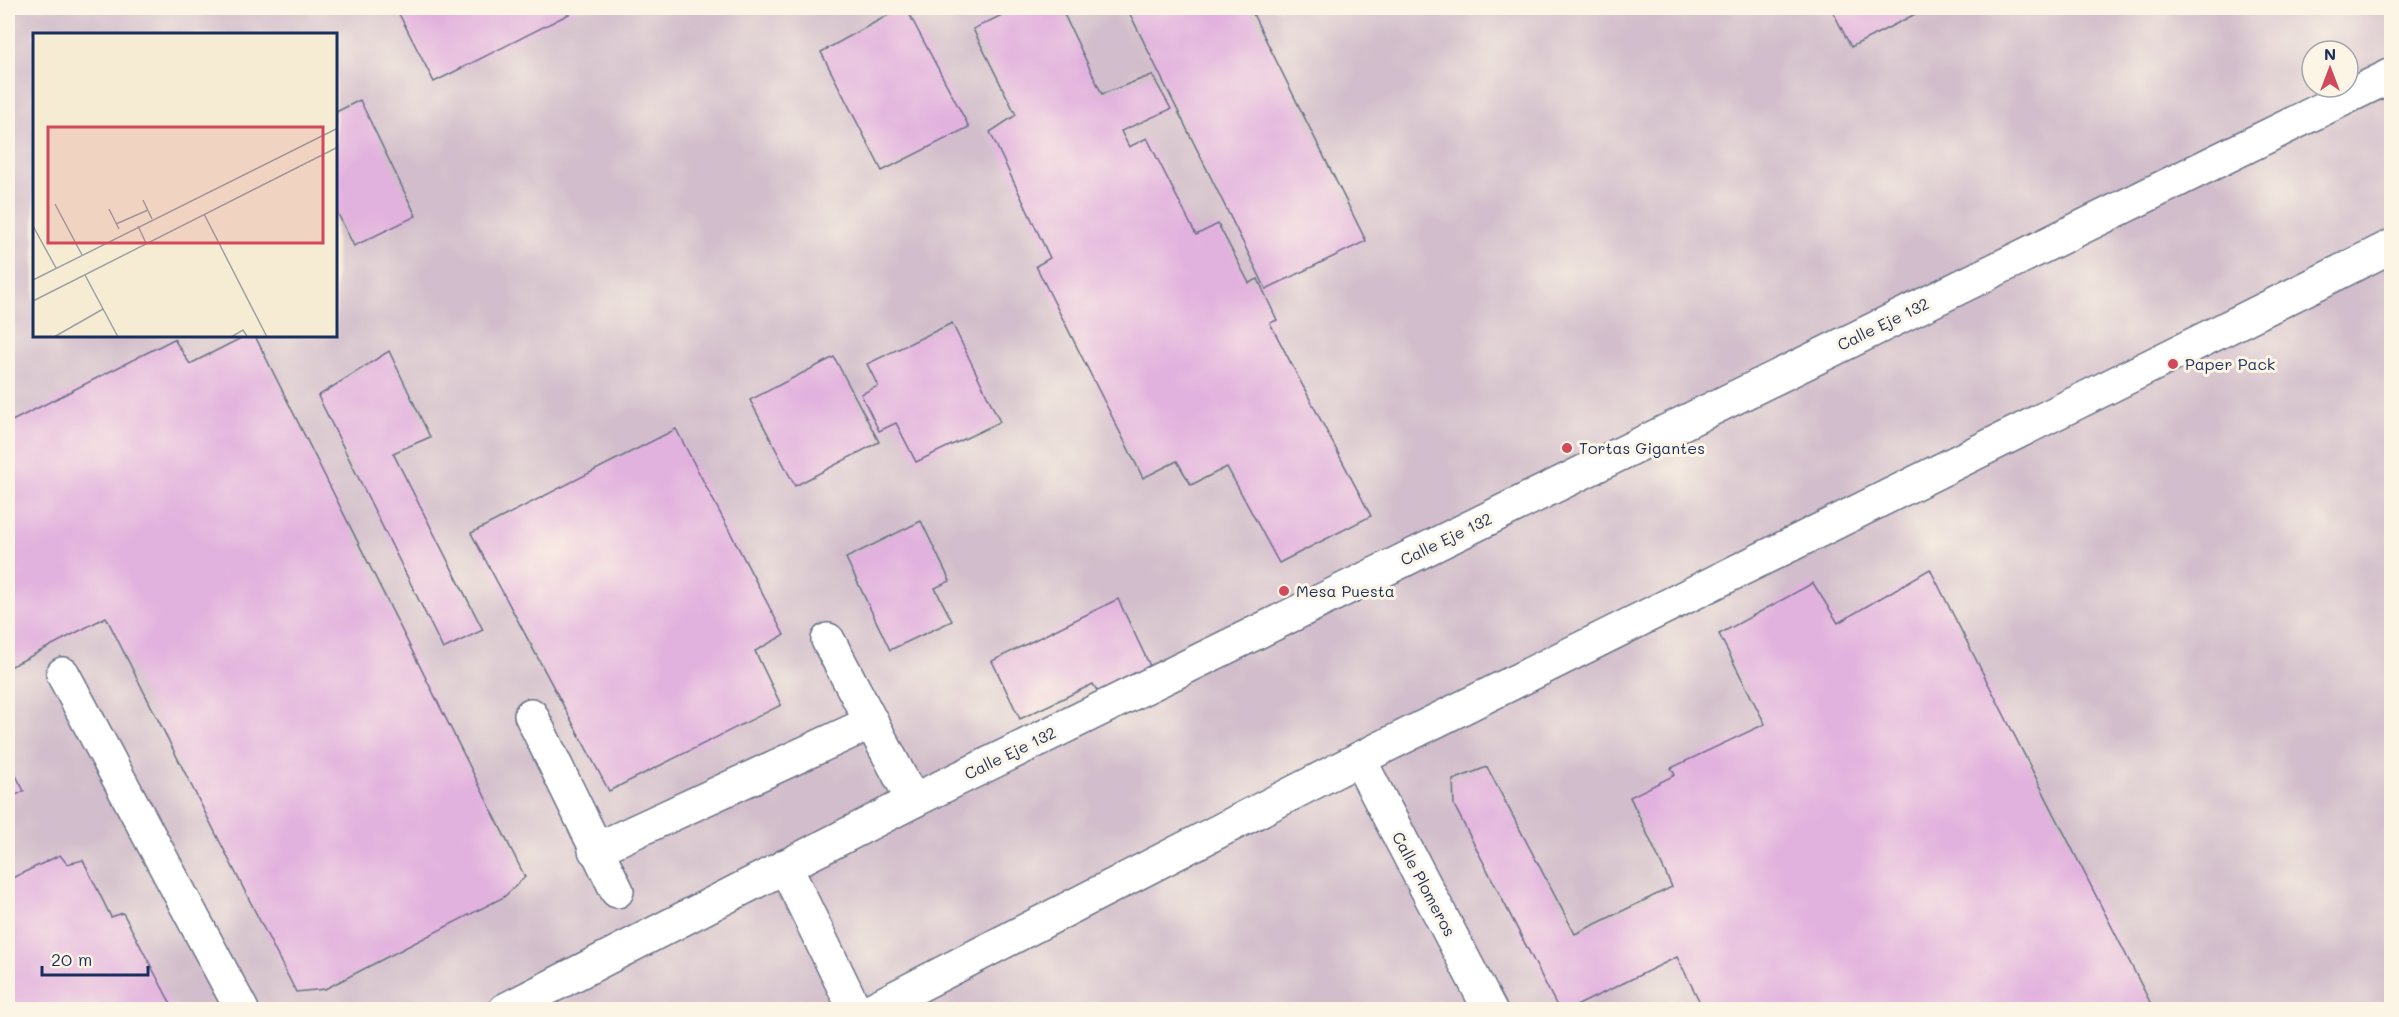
<svg xmlns="http://www.w3.org/2000/svg" width="2399" height="1017" viewBox="0 0 2399 1017" font-family="Mali,sans-serif">
  <style>
    .industrial { fill: #d1bdcb; fill-rule: evenodd }
    .building { fill: #e2b2de }
    .lines { fill: none; stroke-linecap: round; stroke-linejoin: round }
    .minor-casing { stroke: #687187; stroke-width: 36 }
    .minor { stroke: #fff; stroke-width: 33 }
    .poi-dot { fill: #d1495b; stroke: #fcf5e5; stroke-width: 2 }
    .labels { text-anchor: middle; stroke-width: 6; stroke-linejoin: round; paint-order: stroke }
    .street-label { font-size: 16px; fill: #1b2f5e; stroke: #fcf5e5 }
    .poi-label { font-size: 16px; fill: #1b2f5e; stroke: #fcf5e5; text-anchor: start }
    .inset-road { fill: none; stroke: #9ea0a4; stroke-width: 1.5 }
    .view { fill: #d1495b; fill-opacity: 0.15; stroke: #d1495b; stroke-width: 3 }
    .inset-edge { fill: none; stroke: #1b2f5e; stroke-width: 3 }
  </style>
  <rect width="100%" height="100%" fill="#fcf5e5"/>
  <filter id="ink" filterUnits="userSpaceOnUse"><feTurbulence type="fractalNoise" baseFrequency=".0167" numOctaves="2"/><feDisplacementMap in="SourceGraphic" scale="12" xChannelSelector="R" yChannelSelector="G"/><feConvolveMatrix kernelMatrix="1 2 1 2 8 2 1 2 1" color-interpolation-filters="sRGB"/></filter>
  <filter id="wash" filterUnits="userSpaceOnUse"><feTurbulence type="fractalNoise" baseFrequency=".008" numOctaves="4" result="noise"/><feDisplacementMap in="SourceGraphic" scale="24" xChannelSelector="R" yChannelSelector="G"/><feGaussianBlur stdDeviation="1.35" result="paint"/><feColorMatrix in="noise" values="0 0 0 0 0 0 0 0 0 0 0 0 0 0 0 0 0 1.4 0 .05"/><feComposite in="paint" operator="in"/></filter>
  <g filter="url(#wash)">
    <rect width="100%" height="100%" fill="#f6ebd3"/>
    <path class="industrial" d="M8,8H2391V1009H8ZM34,34H336V336H34ZM2312,51H2348V87H2312Z"/>
    <g id="blocks">
      <g class="building">
        <polygon points="396,8 581,8 434,82"/>
        <polygon points="901,8 906,8 969,127 882,171 821,52"/>
        <polygon points="1016,8 1061,8 1102,94 1152,75 1171,109 1121,131 1129,147 1147,138 1196,235 1218,224 1249,283 1258,279 1277,320 1270,323 1371,516 1279,563 1227,467 1191,485 1177,461 1143,478 1036,266 1050,258 990,132 1016,115 973,29"/>
        <polygon points="1127,8 1250,8 1366,241 1266,289"/>
        <polygon points="1831,8 1927,8 1851,47"/>
        <polygon points="360,100 416,216 354,246 336,210 336,112"/>
        <polygon points="952,323 1000,422 916,462 896,423 879,431 861,394 878,386 867,364"/>
        <polygon points="245,336 255,336 525,877 504,897 325,989 296,992 106,617 8,668 8,423 174,339 190,364"/>
        <polygon points="389,351 430,437 393,453 483,630 443,649 318,396"/>
        <polygon points="834,357 879,442 795,486 750,400"/>
        <polygon points="676,429 784,635 755,651 781,705 609,791 471,533"/>
        <polygon points="921,521 950,581 935,588 952,621 890,650 846,558"/>
        <polygon points="1930,569 2154,1010 1704,1010 1677,957 1568,1010 1559,1010 1454,805 1453,780 1487,767 1575,934 1672,887 1630,797 1675,775 1671,768 1765,724 1719,634 1813,583 1838,623"/>
        <polygon points="1118,599 1150,666 1098,692 1093,684 1020,719 992,661"/>
        <polygon points="8,760 24,791 8,799"/>
        <polygon points="60,855 67,864 83,860 111,917 123,913 174,1010 14,1010 8,997 8,880"/>
      </g>
    </g>
  </g>
  <g filter="url(#ink)">
    <use href="#blocks" fill-opacity="0" stroke="#687187" stroke-width="1.5"/>
    <g class="lines">
      <defs>
        <g id="minor">
          <polyline points="828,640 913,801"/>
          <polyline points="63,674 242,1010"/>
          <polyline points="531,715 617,891"/>
          <polyline points="1359,759 1490,1010"/>
          <polyline points="595,850 872,722"/>
          <polyline points="785,866 855,1010"/>
          <polyline points="505,1010 913,801 2392,75"/>
          <polyline points="871,1010 1359,759 2392,246"/>
        </g>
      </defs>
      <use href="#minor" class="minor-casing"/>
      <use href="#minor" class="minor"/>
    </g>
  </g>
  <g class="poi-dot">
    <circle cx="2173" cy="364" r="6"/>
    <circle cx="1567" cy="448" r="6"/>
    <circle cx="1284" cy="591" r="6"/>
  </g>
  <g class="labels">
    <g class="street-label">
      <text transform="translate(1883 324) rotate(-26)" y="6">Calle Eje 132</text>
      <text transform="translate(1446 539) rotate(-26)" y="6">Calle Eje 132</text>
      <text transform="translate(1010 753) rotate(-26)" y="6">Calle Eje 132</text>
      <text transform="translate(1424 884) rotate(62)" y="6">Calle Plomeros</text>
    </g>
    <g class="poi-label">
      <text x="2185" y="370">Paper Pack</text>
      <text x="1579" y="454">Tortas Gigantes</text>
      <text x="1296" y="597">Mesa Puesta</text>
    </g>
  </g>
  <g transform="translate(33 33)">
    <rect width="304" height="304" fill="#f6ebd3"/>
    <path class="inset-road" d="M110,167L119,186M22,171L49,222M76,176L86,196M171,181L234,304M83,191L115,177M0,193L23,235M105,193L113,210M52,242L85,304M0,247L305,95M0,268L305,114M21,304L70,276M198,304L210,297L214,303"/>
    <path class="view" d="M15,94H290V210H15Z"/>
    <rect width="304" height="304" class="inset-edge"/>
  </g>
  <rect width="2399" height="1017" fill="none" stroke="#fcf5e5" stroke-width="30"/>
  <g transform="translate(2330 69)"><circle r="28" fill="#fcf5e5" stroke="#a2a6af" stroke-width="1.5"/>
  <path d="M0-4.5L10 22L0 15L-10 22Z" fill="#d1495b"/>
  <text y="-9" font-size="16" font-weight="bold" text-anchor="middle" fill="#1b2f5e">N</text>
  </g>
  <path d="M42 966v9h106v-9" fill="none" stroke="#1b2f5e" stroke-width="3"/>
  <text x="51" y="966" font-size="18" fill="#1b2f5e" stroke="#fcf5e5" stroke-width="4.5" paint-order="stroke">20 m</text>
</svg>
